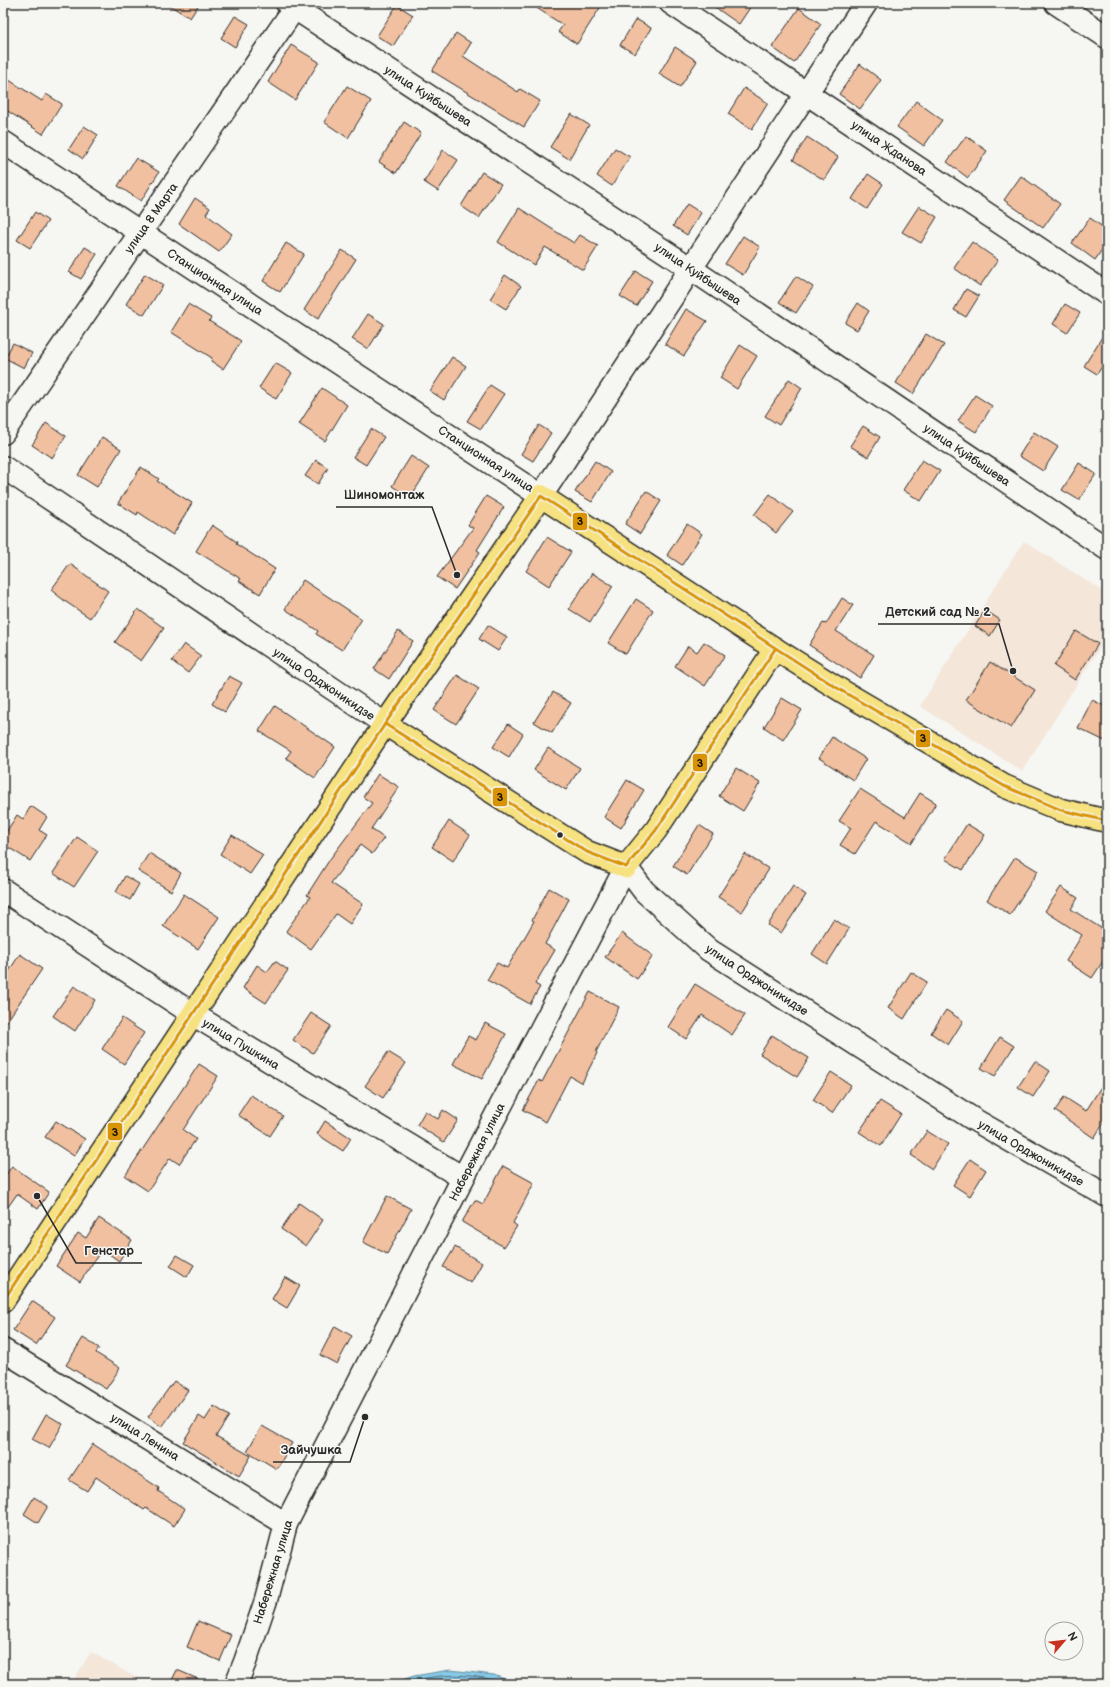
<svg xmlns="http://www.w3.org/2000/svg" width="1110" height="1687" viewBox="0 0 1110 1687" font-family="'Balsamiq Sans',sans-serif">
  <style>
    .built { fill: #f4e6d9 }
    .water { fill: #86cae8; stroke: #628a9c }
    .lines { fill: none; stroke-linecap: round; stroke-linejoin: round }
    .shore { stroke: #4f6b77; stroke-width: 1 }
    .building { fill: #f0c0a0; stroke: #2b2b2b }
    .minor-casing { stroke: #2b2b2b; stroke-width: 25 }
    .major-casing { stroke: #2b2b2b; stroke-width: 25 }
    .minor { stroke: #f6f6f2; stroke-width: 22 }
    .major { stroke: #f7e281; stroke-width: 22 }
    .bus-1-casing { stroke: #f6f6f2; stroke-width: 6 }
    .bus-1 { stroke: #d89406; stroke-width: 3 }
    .bus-dot { fill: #2b2b2b; stroke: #f6f6f2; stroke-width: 1.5 }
    .labels { text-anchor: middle; stroke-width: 3; stroke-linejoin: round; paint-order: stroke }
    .street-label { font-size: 12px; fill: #2b2b2b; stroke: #f6f6f2 }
    .leader { fill: none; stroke: #2b2b2b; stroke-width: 1.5 }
    .callout-dot { fill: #2b2b2b; stroke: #f6f6f2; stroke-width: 1.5 }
    .callout-label { font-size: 13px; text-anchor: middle; font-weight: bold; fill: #2b2b2b; stroke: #f6f6f2; stroke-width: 3; stroke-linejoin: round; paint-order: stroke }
    .line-badge { stroke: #f6f6f2; stroke-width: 1.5 }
    .pale-badge-label { font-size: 11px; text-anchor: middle; font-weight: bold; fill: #111 }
  </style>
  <rect width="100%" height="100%" fill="#f6f6f2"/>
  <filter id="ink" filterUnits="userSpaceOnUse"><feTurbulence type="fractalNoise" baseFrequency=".025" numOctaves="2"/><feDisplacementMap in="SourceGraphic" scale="8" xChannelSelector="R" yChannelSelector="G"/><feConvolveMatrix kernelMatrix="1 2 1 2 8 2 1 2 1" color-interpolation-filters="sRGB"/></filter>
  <g filter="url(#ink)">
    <g class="built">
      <polygon points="1024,541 1107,594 1107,636 1022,771 920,706"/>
      <polygon points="91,1652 147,1684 71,1684"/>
    </g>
    <polygon class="water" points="450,1670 494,1675 517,1684 390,1684 414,1676"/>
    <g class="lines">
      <g class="shore">
        <path d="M403,1684C436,1673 473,1672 506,1684"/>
        <polyline points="420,1684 451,1679 492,1684"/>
      </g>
    </g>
    <g class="building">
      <polygon points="166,3 200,3 190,18"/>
      <polygon points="529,3 603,3 577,44 558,32 563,25"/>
      <polygon points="709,3 753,3 739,24"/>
      <polygon points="397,5 413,15 393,46 377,36"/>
      <polygon points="799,8 821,24 794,63 772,47"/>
      <polygon points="235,16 249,24 235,47 221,38"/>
      <polygon points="636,19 651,28 635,54 620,45"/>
      <polygon points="456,33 471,43 463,56 518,92 520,89 540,101 524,127 432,71"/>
      <polygon points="291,45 319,62 295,100 268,82"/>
      <polygon points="675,47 697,61 680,87 659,74"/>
      <polygon points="860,64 881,80 860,109 839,94"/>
      <polygon points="9,80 42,101 46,94 62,104 43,134 3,108 3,90"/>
      <polygon points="347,86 371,101 348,138 324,122"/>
      <polygon points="744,88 768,103 752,129 728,114"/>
      <polygon points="916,101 942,120 924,146 897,127"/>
      <polygon points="571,114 589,125 569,159 550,147"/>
      <polygon points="404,122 421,133 396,173 379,162"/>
      <polygon points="84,126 98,135 83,159 69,149"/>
      <polygon points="966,136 987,151 968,178 947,162"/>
      <polygon points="807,137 838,157 824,180 793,160"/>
      <polygon points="615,148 630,157 612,186 597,176"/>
      <polygon points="443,150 458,160 438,191 424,182"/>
      <polygon points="136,158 159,172 141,201 118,186"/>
      <polygon points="482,172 501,184 479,218 461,206"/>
      <polygon points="868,174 883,184 867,209 852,199"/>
      <polygon points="1021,176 1060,204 1043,228 1004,200"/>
      <polygon points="195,198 210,208 206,214 232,234 219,252 179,224"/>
      <polygon points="687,204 701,213 687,235 673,226"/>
      <polygon points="919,206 937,217 921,243 902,232"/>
      <polygon points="519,208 574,243 580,235 598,246 583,270 545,247 534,265 498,242"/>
      <polygon points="35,212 48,221 30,248 17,240"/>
      <polygon points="1090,218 1107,230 1107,242 1095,260 1072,243"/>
      <polygon points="743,236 760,247 743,275 725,264"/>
      <polygon points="972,242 998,260 980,286 954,268"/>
      <polygon points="286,243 304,254 280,292 263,281"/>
      <polygon points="85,247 97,254 81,279 69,272"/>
      <polygon points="342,250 356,259 318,319 304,310"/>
      <polygon points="636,271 652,281 636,306 620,296"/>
      <polygon points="145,274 163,285 144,315 126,304"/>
      <polygon points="505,275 521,286 506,309 490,299"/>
      <polygon points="796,276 813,287 796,313 779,302"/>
      <polygon points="966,289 979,296 966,317 954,310"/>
      <polygon points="858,303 869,311 857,330 845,323"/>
      <polygon points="188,304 211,318 209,321 241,341 223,369 211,361 212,358 171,332"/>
      <polygon points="1065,304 1080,313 1067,333 1053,324"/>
      <polygon points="686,309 707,321 684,356 665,344"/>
      <polygon points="368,314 384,324 368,349 352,339"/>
      <polygon points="1107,329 1107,359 1097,374 1084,366"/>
      <polygon points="926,334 944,345 913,394 896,383"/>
      <polygon points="13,343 32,353 24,368 5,358"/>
      <polygon points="740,345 757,356 737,389 720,378"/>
      <polygon points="452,357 466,366 444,400 430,391"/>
      <polygon points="275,363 292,373 276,399 259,388"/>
      <polygon points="789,379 802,388 779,425 765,416"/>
      <polygon points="490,385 504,394 481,429 467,421"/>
      <polygon points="322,388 347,405 325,441 299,424"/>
      <polygon points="975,395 992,406 976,432 958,421"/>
      <polygon points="46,423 66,436 52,458 32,445"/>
      <polygon points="539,425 551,433 533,461 521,454"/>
      <polygon points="863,426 880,437 868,457 850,446"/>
      <polygon points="371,429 384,437 366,465 353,457"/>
      <polygon points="1034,432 1058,447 1043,471 1019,456"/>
      <polygon points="102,437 121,449 97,487 78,475"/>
      <polygon points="411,456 429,468 410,498 392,486"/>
      <polygon points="316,460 328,468 318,484 305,476"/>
      <polygon points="922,460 940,471 921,501 903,490"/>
      <polygon points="595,461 611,472 592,502 575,492"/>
      <polygon points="1079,463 1096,474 1079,500 1062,490"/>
      <polygon points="141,467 159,479 157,481 192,503 173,535 138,512 137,515 118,503"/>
      <polygon points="646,491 661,501 640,534 625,524"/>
      <polygon points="770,494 793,512 776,533 754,515"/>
      <polygon points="486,496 504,507 477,550 480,552 455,589 437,577 473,528 468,525"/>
      <polygon points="687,524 702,534 682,565 667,555"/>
      <polygon points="212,525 237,542 236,544 275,569 260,594 239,581 241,579 196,551"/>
      <polygon points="547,537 571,552 549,586 526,571"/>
      <polygon points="70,564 108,591 90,618 66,602 51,590"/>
      <polygon points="592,573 613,586 590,622 569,609"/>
      <polygon points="303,580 362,619 342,650 316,634 318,631 285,609"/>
      <polygon points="842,598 853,605 836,631 874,655 860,678 809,645 823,623 826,624"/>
      <polygon points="636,599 653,610 626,654 608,643"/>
      <polygon points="138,609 164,628 141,661 115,642"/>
      <polygon points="985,610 1000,620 990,636 975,626"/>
      <polygon points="488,625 507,637 498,651 479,639"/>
      <polygon points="398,631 413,641 389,679 374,669"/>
      <polygon points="1076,631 1098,644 1075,680 1054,666"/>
      <polygon points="704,642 725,655 705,686 675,666 688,646 697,652"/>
      <polygon points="184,644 201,656 188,673 172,661"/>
      <polygon points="990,662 1035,690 1011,728 966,700"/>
      <polygon points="457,675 479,689 456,724 434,710"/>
      <polygon points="229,676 242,683 225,712 212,704"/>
      <polygon points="553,692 571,703 552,733 534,722"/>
      <polygon points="782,698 802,710 783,740 764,727"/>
      <polygon points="1092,700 1107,707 1107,742 1078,728"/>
      <polygon points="275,706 335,747 315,778 286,758 291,751 259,731"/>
      <polygon points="508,724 523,734 509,757 493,747"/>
      <polygon points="832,737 866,759 853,780 819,758"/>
      <polygon points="548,748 580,768 566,790 534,770"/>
      <polygon points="736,768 760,783 743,811 719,796"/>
      <polygon points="378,774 399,787 371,829 384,838 372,854 360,845 331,883 363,904 350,924 336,914 311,949 286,931 310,897 307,895 330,859 372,803 363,797"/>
      <polygon points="627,780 644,790 621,828 604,817"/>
      <polygon points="860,789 905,817 920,793 936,803 912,843 876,821 855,854 840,845 851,828 839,821"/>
      <polygon points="31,806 47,817 39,830 47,835 30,861 3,844 3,837 17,815 23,819"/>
      <polygon points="449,821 470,835 453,861 432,847"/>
      <polygon points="967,824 985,835 963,870 945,859"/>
      <polygon points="699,825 713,834 687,875 673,866"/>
      <polygon points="232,835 263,855 250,874 220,854"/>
      <polygon points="77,837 98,851 74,887 53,873"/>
      <polygon points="149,853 181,873 171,891 138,871"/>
      <polygon points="745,854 769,869 742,912 718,897"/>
      <polygon points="1015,857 1038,871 1010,915 987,900"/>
      <polygon points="125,876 139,884 130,900 116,892"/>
      <polygon points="793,886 806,895 781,933 768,925"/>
      <polygon points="1061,887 1078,898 1071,909 1107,932 1107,955 1092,978 1066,961 1082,935 1045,911"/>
      <polygon points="549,888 569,899 545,944 555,950 535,984 540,987 530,1004 487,980 497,963 507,968 534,921 532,920"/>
      <polygon points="184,894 219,917 198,949 163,926"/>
      <polygon points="834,919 849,929 827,964 812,954"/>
      <polygon points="622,933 653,956 637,979 605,957"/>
      <polygon points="20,954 42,969 3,1027 3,980"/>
      <polygon points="275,961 288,970 266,1003 243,988 257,965 267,972"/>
      <polygon points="911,972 927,982 904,1019 888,1008"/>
      <polygon points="695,984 745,1015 732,1035 702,1015 686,1039 668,1027"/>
      <polygon points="74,986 95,1000 75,1031 53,1016"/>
      <polygon points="590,992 619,1007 596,1052 597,1053 582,1083 570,1076 546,1122 523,1110 539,1080 542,1082"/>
      <polygon points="946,1010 963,1021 948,1045 931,1033"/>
      <polygon points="311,1013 331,1026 313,1053 293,1040"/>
      <polygon points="122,1018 144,1033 124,1064 102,1049"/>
      <polygon points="485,1023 506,1034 482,1079 453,1064 468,1036 476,1040"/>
      <polygon points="772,1035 809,1058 797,1077 760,1054"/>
      <polygon points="1000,1037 1014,1046 995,1076 981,1068"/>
      <polygon points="388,1052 406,1063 383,1098 365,1086"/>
      <polygon points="1035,1061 1050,1071 1033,1097 1018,1087"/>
      <polygon points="199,1064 218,1076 183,1130 196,1139 179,1164 170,1158 148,1191 125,1176"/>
      <polygon points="831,1072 851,1085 832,1113 813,1100"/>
      <polygon points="1107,1077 1107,1118 1094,1138 1055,1111 1064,1097 1086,1111"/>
      <polygon points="251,1095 283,1116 270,1136 238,1115"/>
      <polygon points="880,1101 901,1114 881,1146 859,1132"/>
      <polygon points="443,1110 458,1120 444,1142 417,1125 425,1111 438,1119"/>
      <polygon points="56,1121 85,1139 74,1156 45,1137"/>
      <polygon points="325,1121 351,1138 343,1151 317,1134"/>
      <polygon points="927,1131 948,1144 932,1169 911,1155"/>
      <polygon points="970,1159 986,1170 970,1196 953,1185"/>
      <polygon points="12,1166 49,1192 38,1209 17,1194 3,1214 3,1179"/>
      <polygon points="503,1166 534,1183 513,1223 517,1226 504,1247 462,1222 475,1200 483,1204"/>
      <polygon points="387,1196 411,1209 387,1254 363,1242"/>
      <polygon points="299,1203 323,1220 306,1246 281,1229"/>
      <polygon points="99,1218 132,1240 119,1261 102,1249 80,1282 56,1266 78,1233 86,1238"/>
      <polygon points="455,1247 482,1263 471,1283 443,1267"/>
      <polygon points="177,1255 194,1265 187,1277 170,1266"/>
      <polygon points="285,1277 300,1286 287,1308 272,1299"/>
      <polygon points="32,1301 55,1317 36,1345 13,1330"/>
      <polygon points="335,1326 352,1336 337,1364 320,1355"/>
      <polygon points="83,1338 99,1348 96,1353 120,1368 106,1389 66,1365"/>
      <polygon points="174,1381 188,1390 162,1427 148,1417"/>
      <polygon points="214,1406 229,1416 216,1436 251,1456 239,1476 183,1442 199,1416 205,1420"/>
      <polygon points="46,1414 63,1424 49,1448 32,1439"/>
      <polygon points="262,1426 292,1443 277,1469 247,1451"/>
      <polygon points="93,1444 159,1488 158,1491 185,1509 174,1526 146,1508 144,1510 96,1477 87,1491 69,1480"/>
      <polygon points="34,1497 48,1506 38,1523 24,1514"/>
      <polygon points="198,1621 231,1635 220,1661 187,1647"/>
      <polygon points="177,1670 210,1684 170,1684"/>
    </g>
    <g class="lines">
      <defs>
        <g id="minor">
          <polyline points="287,3 690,268 1107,549"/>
          <polyline points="671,3 1107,294"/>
          <polyline points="1056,3 1107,37"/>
          <polyline points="3,142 541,496 866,3"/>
          <polyline points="3,433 298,3"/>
          <polyline points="3,467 385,724"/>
          <polyline points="3,890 199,1018 463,1178"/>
          <polyline points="3,1350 286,1524"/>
          <polyline points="236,1684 245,1662 266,1600 286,1524 463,1178 626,867 644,891 709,950 973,1119 1107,1196"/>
        </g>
        <g id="major">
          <polyline points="385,724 587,852 626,867 656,830 775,649"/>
          <polyline points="3,1301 385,724 541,496 775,649 842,691 1004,786 1061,810 1107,821"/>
        </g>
      </defs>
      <use href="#minor" class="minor-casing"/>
      <use href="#major" class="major-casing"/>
      <use href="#minor" class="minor"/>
      <use href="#major" class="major"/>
      <defs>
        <g id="bus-1">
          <polyline points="385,724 587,852 626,867 656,830 775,649"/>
          <polyline points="3,1301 385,724 541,496 842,691 1004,786 1061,810 1107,821"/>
        </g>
      </defs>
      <use href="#bus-1" class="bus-1-casing"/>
      <use href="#bus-1" class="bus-1"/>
    </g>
  </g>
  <circle class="bus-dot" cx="560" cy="835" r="3.5"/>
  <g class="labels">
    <g class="street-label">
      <text transform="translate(428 96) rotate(33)" y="4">улица Куйбышева</text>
      <text transform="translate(889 148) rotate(34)" y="4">улица Жданова</text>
      <text transform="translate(151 218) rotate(-55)" y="4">улица 8 Марта</text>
      <text transform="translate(698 274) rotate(34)" y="4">улица Куйбышева</text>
      <text transform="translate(215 282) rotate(33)" y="4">Станционная улица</text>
      <text transform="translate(967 455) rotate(34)" y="4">улица Куйбышева</text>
      <text transform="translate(486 459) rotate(33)" y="4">Станционная улица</text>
      <text transform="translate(324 684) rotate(34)" y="4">улица Орджоникидзе</text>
      <text transform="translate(757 980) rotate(33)" y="4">улица Орджоникидзе</text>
      <text transform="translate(241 1044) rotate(31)" y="4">улица Пушкина</text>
      <text transform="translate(477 1152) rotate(-63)" y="4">Набережная улица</text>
      <text transform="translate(1031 1153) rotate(30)" y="4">улица Орджоникидзе</text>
      <text transform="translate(145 1437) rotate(32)" y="4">улица Ленина</text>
      <text transform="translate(273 1572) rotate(-73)" y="4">Набережная улица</text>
    </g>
  </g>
  <path class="leader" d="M457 575L432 507H336M1013 671L999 624H878M37 1196L76 1263H142M365 1417L350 1462H273"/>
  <g class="callout-dot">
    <circle cx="457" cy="575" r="4"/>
    <circle cx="1013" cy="671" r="4"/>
    <circle cx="37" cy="1196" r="4"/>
    <circle cx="365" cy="1417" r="4"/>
  </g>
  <g class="callout-label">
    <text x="384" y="499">Шиномонтаж</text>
    <text x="938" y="616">Детский сад № 2</text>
    <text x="109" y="1255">Генстар</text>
    <text x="311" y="1454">Зайчушка</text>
  </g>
  <g class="line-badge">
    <rect x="572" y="512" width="16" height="19" rx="4" fill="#d89406"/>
    <rect x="915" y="729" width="16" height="19" rx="4" fill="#d89406"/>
    <rect x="692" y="753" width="16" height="19" rx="4" fill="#d89406"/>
    <rect x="492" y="787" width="16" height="20" rx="4" fill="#d89406"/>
    <rect x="107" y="1122" width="16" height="19" rx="4" fill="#d89406"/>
  </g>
  <g class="pale-badge-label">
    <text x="580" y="525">3</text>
    <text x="923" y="742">3</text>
    <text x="700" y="767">3</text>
    <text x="500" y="801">3</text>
    <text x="115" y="1136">3</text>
  </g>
  <rect width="1110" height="1687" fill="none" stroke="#f6f6f2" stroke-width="16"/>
  <rect x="8" y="8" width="1094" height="1671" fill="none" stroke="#2b2b2b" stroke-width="1.5" filter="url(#ink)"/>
  <g transform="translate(1064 1641) rotate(62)"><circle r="19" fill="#f6f6f2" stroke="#a5a5a2"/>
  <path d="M0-3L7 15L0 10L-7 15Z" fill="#c8321e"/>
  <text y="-6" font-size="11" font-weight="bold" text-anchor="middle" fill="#2b2b2b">N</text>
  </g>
</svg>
